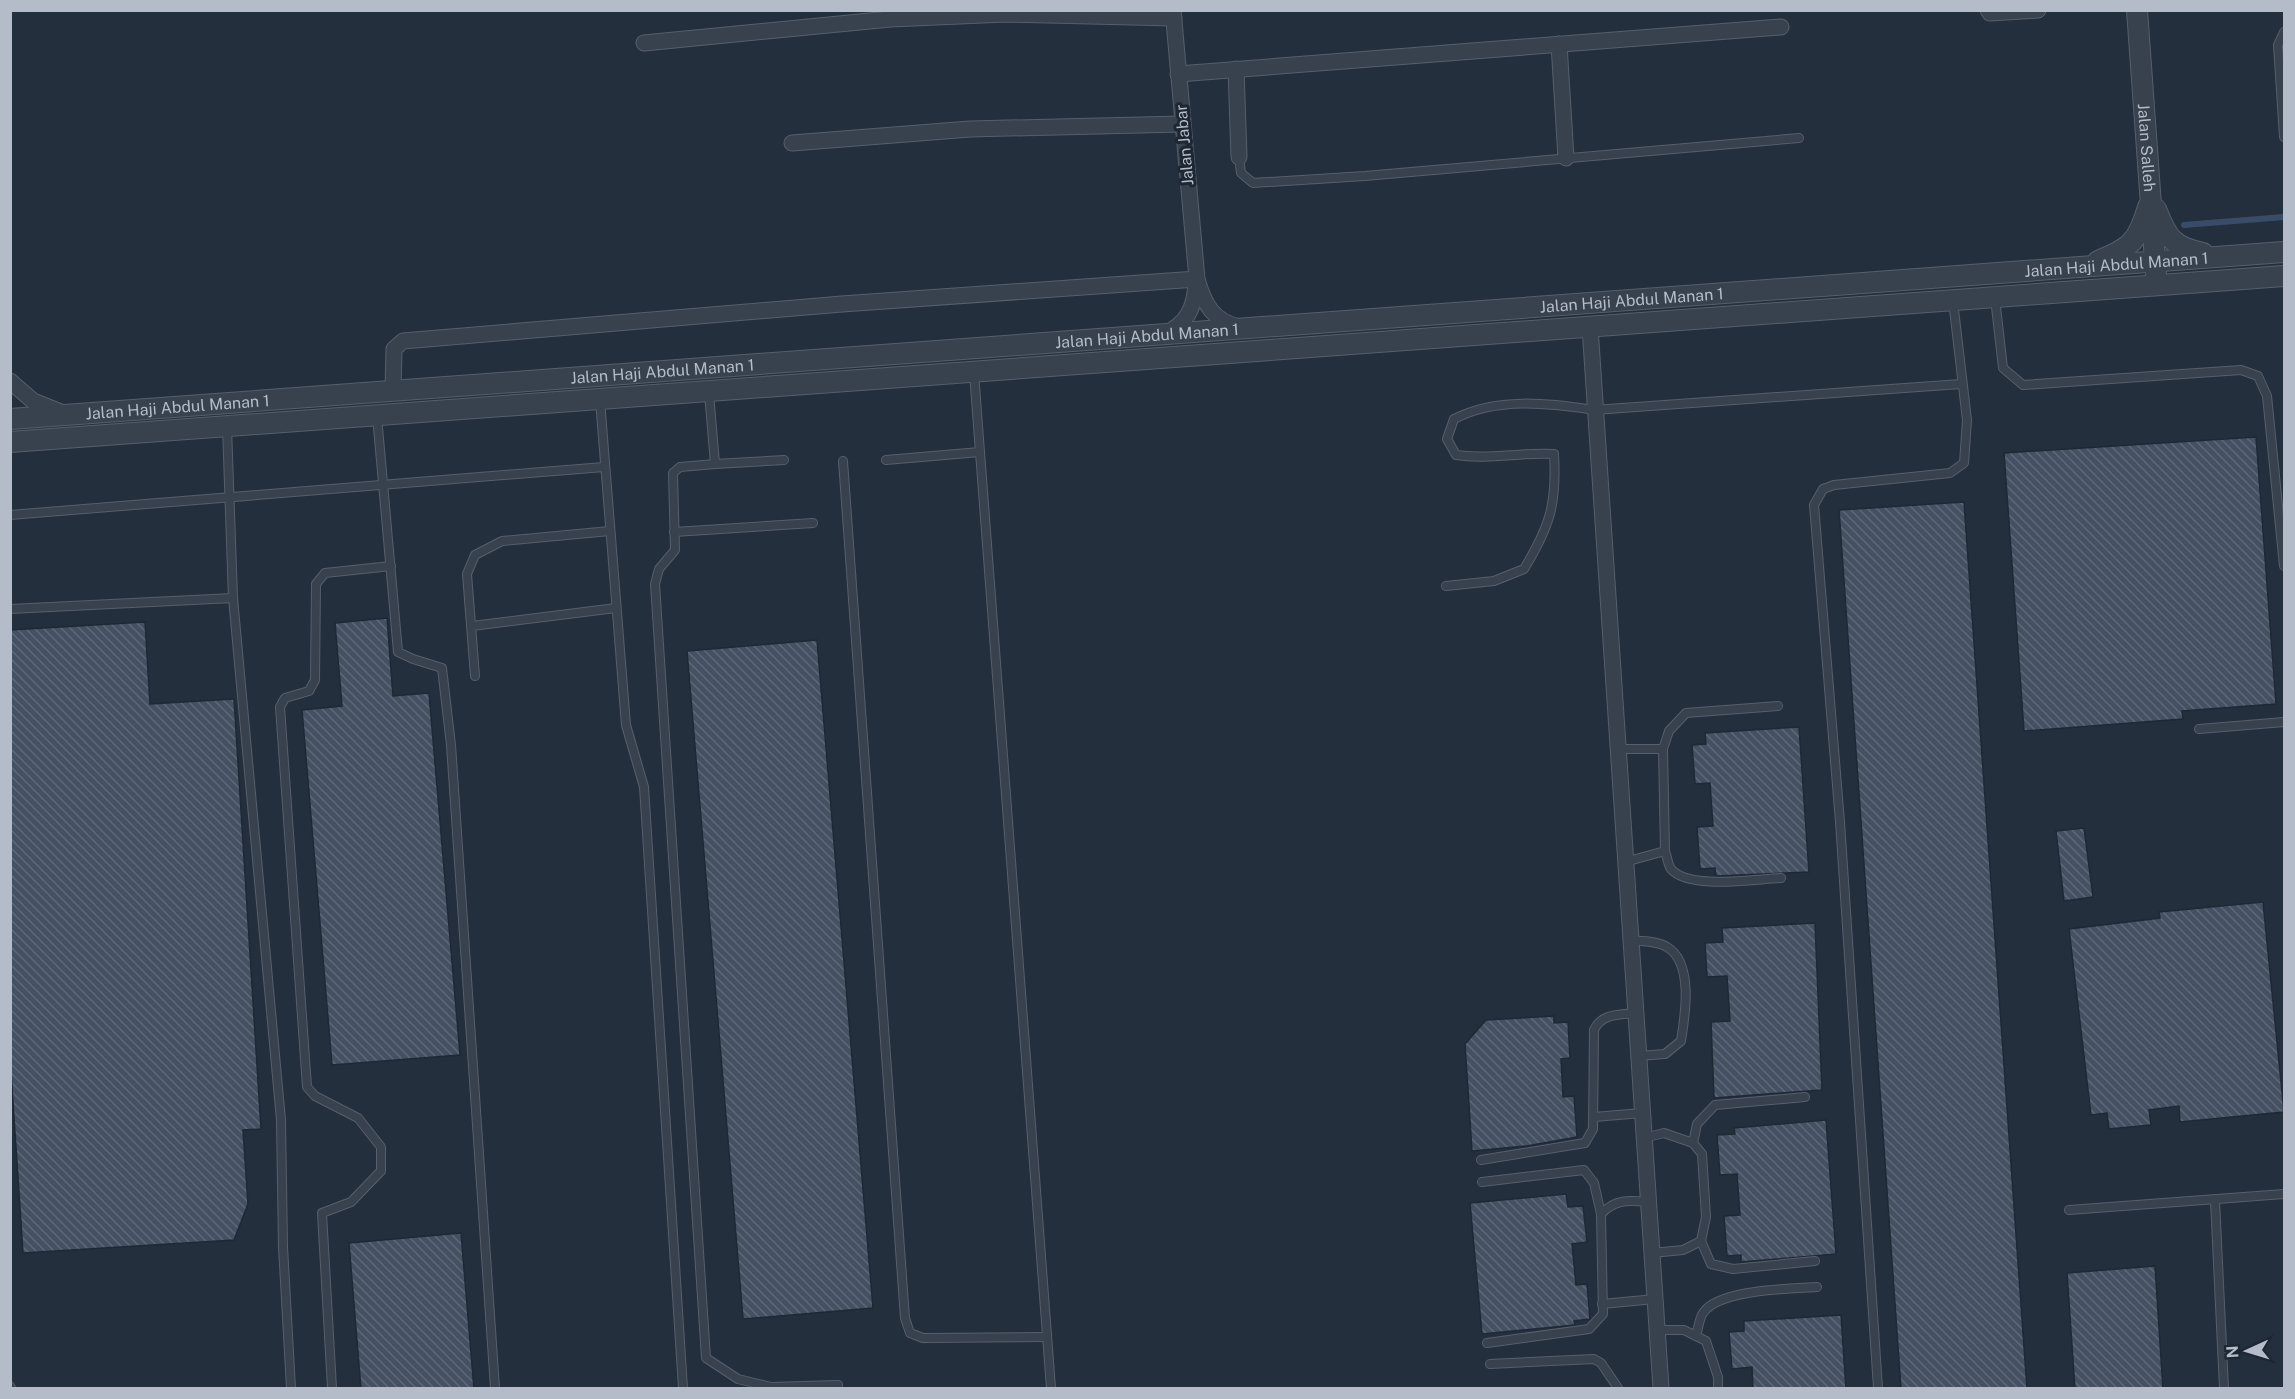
<svg xmlns="http://www.w3.org/2000/svg" width="2295" height="1399" viewBox="0 0 2295 1399" font-family="'Public Sans',sans-serif">
  <style>
    .lines { fill: none; stroke-linecap: round; stroke-linejoin: round }
    .stream { stroke: #394c67; stroke-width: 6 }
    .building { fill: url(#building-back-hatch); stroke: #1f2835; stroke-width: 1.5 }
    .service-casing { stroke: #565f6c; stroke-width: 10 }
    .minor-casing { stroke: #565f6c; stroke-width: 17 }
    .tertiary-casing { stroke: #565f6c; stroke-width: 22 }
    .service { stroke: #38414e; stroke-width: 8 }
    .minor { stroke: #38414e; stroke-width: 15 }
    .tertiary { stroke: #38414e; stroke-width: 20 }
    .labels { text-anchor: middle; stroke-width: 6; stroke-linejoin: round; paint-order: stroke }
    .street-label { font-size: 16px; fill: #b4bcc9; stroke: #1d2633 }
  </style>
  <defs>
    <pattern id="building-back-hatch" width="6" height="6" patternUnits="userSpaceOnUse" patternTransform="scale(1.5)"><rect width="6" height="6" fill="#455162"/><path d="M-1 5l2 2M0 0l6 6M5-1l2 2" fill="none" stroke="#5d6877"/></pattern>
  </defs>
  <rect width="100%" height="100%" fill="#242f3e"/>
  <g class="lines">
    <polyline class="stream" points="2184,225 2284,217"/>
  </g>
  <g class="building">
    <polygon points="2256,437 2276,704 2182,711 2183,719 2024,731 2004,453"/>
    <polygon points="1964,502 2027,1389 1901,1389 1839,510"/>
    <polygon points="387,618 393,696 429,693 460,1055 332,1065 302,710 342,706 335,623"/>
    <polygon points="145,622 150,704 234,699 261,1129 243,1130 248,1204 234,1240 23,1253 10,1057 10,630"/>
    <polygon points="817,640 873,1308 743,1319 687,651"/>
    <polygon points="1799,727 1809,872 1716,876 1715,868 1700,869 1697,827 1713,826 1710,783 1695,784 1692,745 1706,744 1705,733"/>
    <polygon points="2084,828 2093,897 2064,901 2056,831"/>
    <polygon points="2263,902 2284,1112 2180,1122 2179,1106 2149,1110 2151,1125 2109,1129 2107,1113 2091,1115 2069,929 2160,918 2159,912"/>
    <polygon points="1815,923 1822,1090 1714,1098 1711,1022 1730,1021 1727,976 1707,977 1705,943 1723,942 1722,928"/>
    <polygon points="1554,1016 1554,1023 1568,1022 1570,1058 1561,1059 1563,1097 1574,1096 1577,1137 1527,1146 1472,1151 1465,1044 1486,1020"/>
    <polygon points="1826,1120 1836,1254 1741,1262 1741,1255 1727,1256 1724,1216 1740,1215 1737,1174 1720,1175 1717,1135 1735,1134 1734,1128"/>
    <polygon points="1566,1194 1568,1207 1583,1206 1587,1242 1572,1244 1576,1285 1587,1284 1590,1319 1574,1321 1575,1325 1482,1334 1470,1203"/>
    <polygon points="461,1233 474,1389 361,1389 349,1243"/>
    <polygon points="2155,1266 2163,1389 2075,1389 2067,1273"/>
    <polygon points="1841,1315 1846,1389 1753,1389 1752,1367 1732,1369 1729,1332 1744,1331 1744,1321"/>
  </g>
  <g class="lines">
    <defs>
      <g id="service">
        <polyline points="2284,32 2278,45 2284,137"/>
        <polyline points="1239,157 1241,173 1253,183 1365,176 1799,138"/>
        <polyline points="1995,298 2003,368 2023,385 2241,370 2258,376 2267,396 2284,566"/>
        <polyline points="974,373 1051,1388"/>
        <polyline points="709,393 715,464 784,460"/>
        <polyline points="600,400 626,725 644,787 683,1388"/>
        <polyline points="377,416 398,652 413,659 442,668 451,745 495,1388"/>
        <polyline points="227,427 233,598 281,1120 283,1247 291,1388"/>
        <polyline points="886,460 980,452"/>
        <polyline points="843,461 905,1318 910,1333 923,1338 1047,1337"/>
        <polyline points="715,464 680,467 673,473 675,550 659,569 655,584 706,1358 738,1379 771,1387 838,1385"/>
        <polyline points="10,515 604,467"/>
        <polyline points="674,532 813,523"/>
        <path d="M1446,586L1494,581L1524,569C1550,526 1557,504 1554,454C1521,452 1488,460 1456,455L1447,439L1454,419C1497,397 1548,403 1594,410L1961,384"/>
        <polyline points="10,609 233,598"/>
        <polyline points="472,626 616,608"/>
        <polyline points="475,676 467,574 475,555 502,541 610,531"/>
        <polyline points="2199,729 2284,722"/>
        <polyline points="1617,749 1663,749 1665,851 1625,862"/>
        <polyline points="1663,749 1669,731 1686,713 1778,706"/>
        <path d="M1665,851C1667,856 1668,865 1671,869C1689,890 1754,879 1781,878"/>
        <path d="M1630,940C1642,941 1658,941 1667,947C1694,963 1685,1016 1681,1041L1665,1054L1638,1056"/>
        <polyline points="1594,1117 1642,1113"/>
        <polyline points="1644,1138 1664,1133 1693,1143 1702,1154 1706,1217 1701,1241 1683,1250 1652,1253"/>
        <polyline points="1693,1143 1697,1124 1715,1105 1805,1097"/>
        <path d="M1481,1160L1585,1143L1593,1129L1594,1030C1602,1013 1619,1015 1636,1013"/>
        <polyline points="1482,1182 1584,1170 1594,1183 1601,1214"/>
        <polyline points="2215,1201 2224,1388"/>
        <polyline points="2069,1210 2284,1194"/>
        <polyline points="1701,1241 1711,1264 1733,1269 1815,1261"/>
        <polyline points="1602,1304 1655,1299"/>
        <polyline points="1657,1330 1684,1330 1706,1341 1718,1377 1718,1388"/>
        <path d="M1696,1336C1698,1330 1699,1319 1703,1313C1719,1289 1790,1289 1817,1287"/>
        <path d="M1487,1343L1589,1329L1603,1314L1601,1214C1615,1199 1629,1200 1648,1202"/>
        <polyline points="1490,1364 1594,1359 1601,1363 1618,1388"/>
        <polyline points="10,1386 11,1388"/>
        <polyline points="332,1388 322,1213 351,1202 381,1171 381,1147 358,1118 315,1096 307,1087 280,707 285,698 309,691 315,680 316,584 325,573 391,566"/>
        <polyline points="1878,1388 1840,822 1814,505 1823,489 1834,485 1950,473 1964,463 1967,420 1953,301"/>
      </g>
      <g id="minor">
        <path d="M1173,10L1197,279C1204,304 1213,321 1239,327"/>
        <polyline points="1988,10 1990,13 2038,10"/>
        <polyline points="644,43 890,19 1006,14 1174,18"/>
        <polyline points="1559,44 1566,158"/>
        <polyline points="1236,69 1239,157"/>
        <polyline points="1178,74 1781,27"/>
        <polyline points="792,143 970,129 1182,124"/>
        <polyline points="1590,327 1661,1388"/>
        <path d="M1165,334C1187,323 1194,309 1196,285"/>
        <polyline points="10,381 33,401 63,413"/>
        <polyline points="393,390 394,349 403,341 842,304 1197,279"/>
      </g>
      <g id="tertiary">
        <path id="s1" d="M2137,10L2156,275"/>
        <path d="M2156,209C2167,237 2172,247 2203,253"/>
        <path d="M2098,261C2131,248 2138,241 2148,207"/>
        <path id="s2" d="M10,419L2284,252"/>
        <polyline points="10,442 2284,276"/>
      </g>
    </defs>
    <use href="#service" class="service-casing"/>
    <use href="#minor" class="minor-casing"/>
    <use href="#tertiary" class="tertiary-casing"/>
    <use href="#service" class="service"/>
    <use href="#minor" class="minor"/>
    <use href="#tertiary" class="tertiary"/>
  </g>
  <g class="labels">
    <g class="street-label">
      <text transform="translate(1184 145) rotate(-95)" y="6">Jalan Jabar</text>
      <text dy="6" stroke="none"><textPath href="#s1" startOffset="138">Jalan Salleh</textPath></text>
      <text dy="6" stroke="none"><textPath href="#s2" startOffset="2112">Jalan Haji Abdul Manan 1</textPath></text>
      <text dy="6" stroke="none"><textPath href="#s2" startOffset="1626">Jalan Haji Abdul Manan 1</textPath></text>
      <text dy="6" stroke="none"><textPath href="#s2" startOffset="1140">Jalan Haji Abdul Manan 1</textPath></text>
      <text dy="6" stroke="none"><textPath href="#s2" startOffset="654">Jalan Haji Abdul Manan 1</textPath></text>
      <text dy="6" stroke="none"><textPath href="#s2" startOffset="168">Jalan Haji Abdul Manan 1</textPath></text>
    </g>
  </g>
  <rect width="2295" height="1399" fill="none" stroke="#b4bcc9" stroke-width="24"/>
  <g transform="translate(2247 1351) rotate(266)" stroke="#1d2633" stroke-width="4.5" paint-order="stroke">
  <path d="M0-4.5L10 22L0 15L-10 22Z" fill="#b4bcc9"/>
  <text y="-9" font-size="16" font-weight="bold" text-anchor="middle" fill="#b4bcc9">N</text>
  </g>
</svg>
